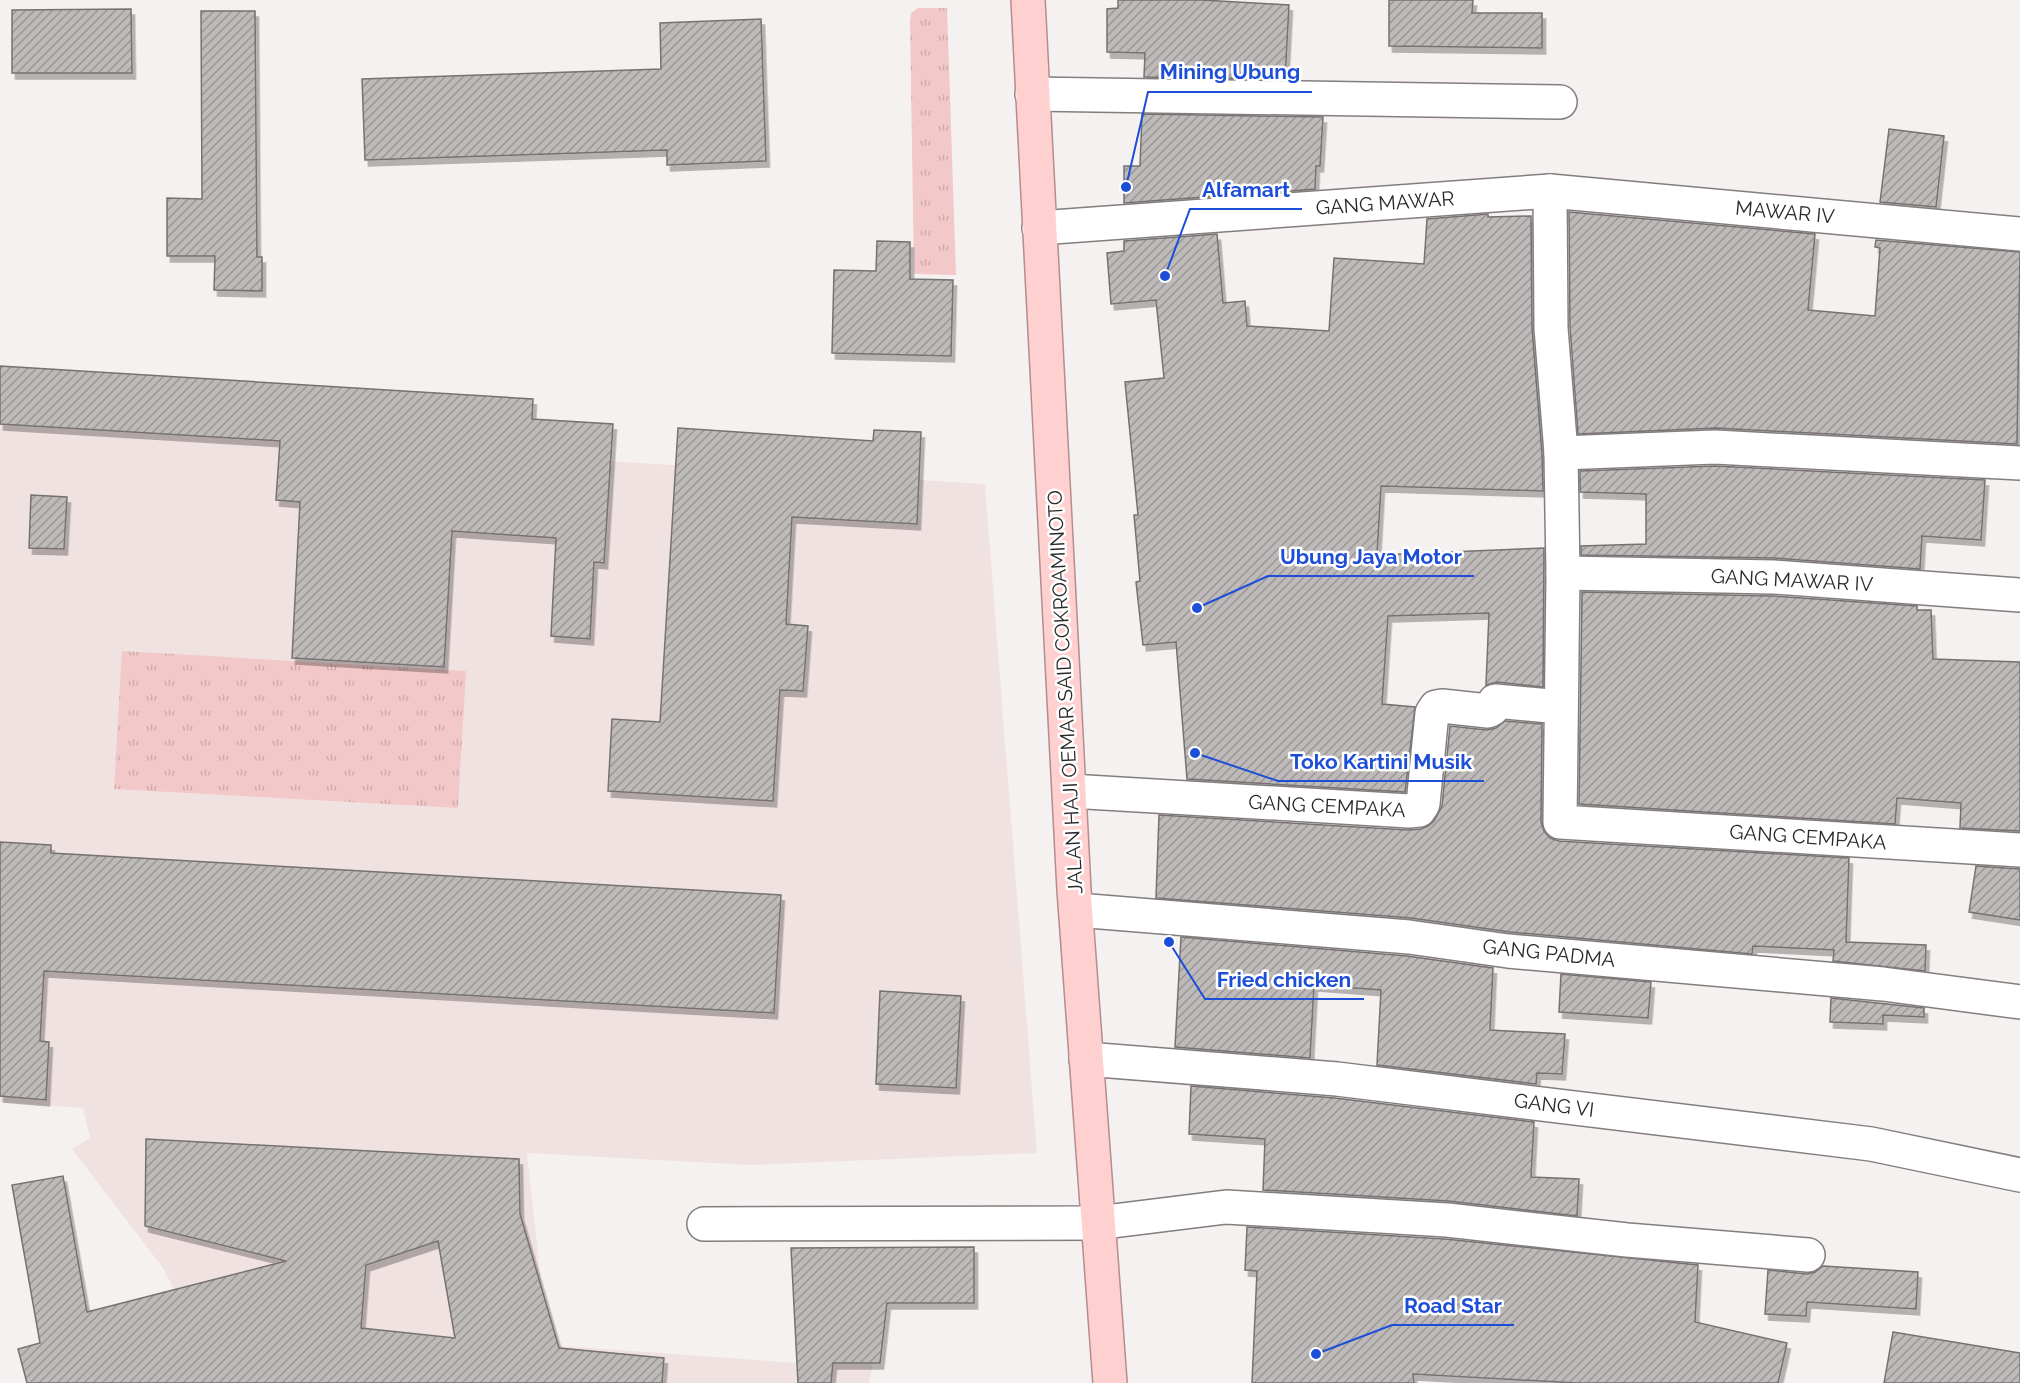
<svg xmlns="http://www.w3.org/2000/svg" width="2020" height="1383" viewBox="0 0 2020 1383" font-family="Raleway,sans-serif">
  <style>
    .built { fill: #f1e2e2 }
    .grass { fill: url(#grass-tufts) }
    .building { fill: url(#building-hatch); stroke: #777272; stroke-width: 1.5; fill-rule: evenodd; filter: url(#shadow) }
    .lines { fill: none; stroke-linecap: round; stroke-linejoin: round }
    .minor-casing { stroke: #837e7d; stroke-width: 36 }
    .trunk-casing { stroke: #b48d8e; stroke-width: 36 }
    .minor { stroke: #fff; stroke-width: 33 }
    .trunk { stroke: #ffd0d0; stroke-width: 33 }
    .labels { text-anchor: middle; stroke-width: 5; stroke-linejoin: round; paint-order: stroke }
    .street-label { font-size: 20px; fill: #2a2828; stroke: #fff }
    .leader { fill: none; stroke: #1d4ed8; stroke-width: 2 }
    .callout-dot { fill: #1d4ed8; stroke: #fff; stroke-width: 2 }
    .callout-label { font-size: 21px; text-anchor: middle; font-weight: bold; fill: #1d4ed8; stroke: #fff; stroke-width: 5; stroke-linejoin: round; paint-order: stroke }
  </style>
  <defs>
    <pattern id="grass-tufts" width="24" height="20" patternUnits="userSpaceOnUse" patternTransform="scale(1.5)"><rect width="24" height="20" fill="#f3c8c8"/><path d="M3 7l-1-3M5 7V3M7 7l1-3M15 17l-1-3M17 17v-4M19 17l1-3" fill="none" stroke="#d0acac"/></pattern>
    <pattern id="building-hatch" width="6" height="6" patternUnits="userSpaceOnUse" patternTransform="scale(1.5)"><rect width="6" height="6" fill="#bfbaba"/><path d="M-1 1l2-2M0 6l6-6M5 7l2-2" fill="none" stroke="#9b9797"/></pattern>
    <filter id="shadow"><feDropShadow dx="3.5" dy="6" stdDeviation="0" flood-color="#0004"/></filter>
  </defs>
  <rect width="100%" height="100%" fill="#f6f1f1"/>
  <polygon class="built" points="0,424 985,484 1037,1153 750,1165 527,1153 548,1345 797,1363 873,1363 869,1383 223,1383 163,1268 72,1149 90,1138 83,1108 0,1102"/>
  <g class="grass">
    <polygon points="918,8 947,8 956,275 914,274 910,21 911,13"/>
    <polygon points="122,651 466,671 458,808 114,789"/>
  </g>
  <g class="building">
    <polygon points="1118,0 1202,0 1289,5 1285,79 1144,77 1145,53 1107,52 1107,9 1118,8"/>
    <polygon points="1389,0 1473,0 1472,13 1542,13 1542,48 1389,46"/>
    <polygon points="131,9 132,73 12,73 12,10"/>
    <polygon points="201,11 255,11 257,257 262,257 262,291 214,290 215,256 167,256 167,198 202,199"/>
    <polygon points="761,19 766,161 667,165 667,150 365,160 362,79 661,69 660,23"/>
    <polygon points="1142,114 1323,117 1320,166 1316,166 1315,189 1279,192 1258,191 1258,193 1124,203 1124,166 1140,166"/>
    <polygon points="1889,129 1944,136 1936,207 1880,202"/>
    <polygon points="1569,212 1815,234 1808,310 1875,316 1880,248 1875,247 1876,240 2020,252 2017,444 1716,428 1578,434 1570,327"/>
    <polygon points="1488,214 1488,217 1531,216 1532,328 1542,454 1543,491 1381,486 1377,555 1544,548 1543,687 1497,682 1486,685 1489,613 1388,616 1382,704 1415,707 1405,792 1187,779 1176,642 1143,645 1136,582 1140,581 1134,515 1138,515 1125,382 1164,378 1156,300 1111,304 1107,253 1124,251 1124,241 1217,234 1223,303 1245,301 1247,326 1329,331 1334,258 1424,264 1427,219"/>
    <polygon points="877,241 910,242 910,279 953,280 951,356 832,353 834,270 876,271"/>
    <polygon points="0,366 533,399 532,419 613,424 604,563 594,562 590,639 551,636 556,538 452,531 444,667 292,658 300,502 276,500 280,441 0,424"/>
    <polygon points="678,428 873,441 874,430 921,432 917,524 792,517 786,624 808,626 803,691 780,690 773,801 608,791 612,719 660,722"/>
    <polygon points="1715,466 1985,480 1981,540 1922,536 1920,569 1774,558 1581,555 1581,546 1646,544 1646,494 1580,492 1580,471"/>
    <polygon points="31,495 67,497 64,549 29,548"/>
    <polygon points="1582,592 1773,596 1917,606 1917,610 1931,610 1933,659 2020,662 2020,831 1960,828 1961,803 1897,798 1895,824 1579,804"/>
    <polygon points="1505,721 1542,724 1541,822 1544,831 1550,838 1559,841 1849,858 1846,942 1926,945 1925,971 1833,961 1834,950 1753,946 1752,954 1510,932 1411,918 1156,898 1159,815 1408,830 1421,829 1428,826 1434,821 1442,806 1450,726 1487,730 1496,728"/>
    <polygon points="0,842 51,845 51,853 781,895 774,1013 44,971 40,1041 49,1042 46,1100 0,1096"/>
    <polygon points="1976,866 2020,869 2020,920 1969,912"/>
    <polygon points="1181,937 1407,956 1493,968 1490,1030 1565,1034 1562,1074 1537,1073 1536,1084 1377,1065 1381,990 1314,985 1310,1058 1175,1047"/>
    <polygon points="1561,974 1651,982 1648,1018 1559,1012"/>
    <polygon points="880,991 961,996 956,1088 876,1084"/>
    <polygon points="1831,998 1924,1008 1924,1017 1883,1015 1883,1024 1830,1022"/>
    <polygon points="1191,1086 1335,1098 1534,1122 1531,1177 1579,1179 1577,1216 1448,1201 1263,1190 1265,1139 1189,1134"/>
    <path d="M146,1139L519,1159L520,1214L559,1348L664,1358L662,1383H27L18,1349L40,1343L12,1185L63,1176L87,1312L286,1261L145,1226ZM438,1241L455,1338L361,1328L366,1265Z"/>
    <polygon points="1247,1227 1445,1239 1698,1265 1695,1322 1787,1343 1778,1383 1577,1383 1413,1374 1414,1383 1252,1383 1257,1271 1245,1270"/>
    <polygon points="974,1247 974,1303 887,1303 880,1363 833,1363 831,1383 798,1383 791,1248"/>
    <polygon points="1823,1266 1918,1272 1916,1309 1807,1302 1806,1316 1765,1314 1768,1270 1807,1274 1815,1272"/>
    <polygon points="1893,1332 2020,1353 2020,1383 1884,1383"/>
  </g>
  <g class="lines">
    <defs>
      <g id="minor">
        <polyline points="1032,94 1560,102"/>
        <polyline points="1550,191 1551,328 1561,453 1563,573 1560,822 2020,850"/>
        <polyline points="1039,228 1550,191 2020,234"/>
        <polyline points="1561,453 1715,447 2020,463"/>
        <polyline points="1563,573 1774,577 2020,595"/>
        <polyline points="1070,791 1409,811 1419,810 1423,804 1432,713 1436,707 1442,706 1488,711 1492,709 1495,701 1561,707"/>
        <polyline points="1077,910 1409,937 1508,951 1883,984 2020,1002"/>
        <polyline points="1086,1059 1337,1079 1871,1144 2020,1175"/>
        <polyline points="704,1224 1097,1223 1226,1207 1447,1220 1627,1240 1808,1255"/>
      </g>
      <polyline id="trunk" points="1028,0 1074,890 1110,1383"/>
    </defs>
    <use href="#minor" class="minor-casing"/>
    <use href="#trunk" class="trunk-casing"/>
    <use href="#minor" class="minor"/>
    <use href="#trunk" class="trunk"/>
  </g>
  <g class="labels">
    <g class="street-label">
      <text transform="translate(1385 203) rotate(-4)" y="7">GANG MAWAR</text>
      <text transform="translate(1785 212) rotate(5)" y="7">MAWAR IV</text>
      <text transform="translate(1792 580) rotate(3)" y="7">GANG MAWAR IV</text>
      <text transform="translate(1065 692) rotate(-93)" y="7">JALAN HAJI OEMAR SAID COKROAMINOTO</text>
      <text transform="translate(1327 806) rotate(3)" y="7">GANG CEMPAKA</text>
      <text transform="translate(1808 837) rotate(4)" y="7">GANG CEMPAKA</text>
      <text transform="translate(1549 953) rotate(6)" y="7">GANG PADMA</text>
      <text transform="translate(1554 1105) rotate(7)" y="7">GANG VI</text>
    </g>
  </g>
  <path class="leader" d="M1126 187L1148 92H1312M1165 276L1190 209H1302M1197 608L1268 576H1474M1195 753L1278 781H1484M1169 942L1205 999H1364M1316 1354L1392 1325H1514"/>
  <g class="callout-dot">
    <circle cx="1126" cy="187" r="6"/>
    <circle cx="1165" cy="276" r="6"/>
    <circle cx="1197" cy="608" r="6"/>
    <circle cx="1195" cy="753" r="6"/>
    <circle cx="1169" cy="942" r="6"/>
    <circle cx="1316" cy="1354" r="6"/>
  </g>
  <g class="callout-label">
    <text x="1230" y="79">Mining Ubung</text>
    <text x="1246" y="197">Alfamart</text>
    <text x="1371" y="564">Ubung Jaya Motor</text>
    <text x="1381" y="769">Toko Kartini Musik</text>
    <text x="1284" y="987">Fried chicken</text>
    <text x="1453" y="1313">Road Star</text>
  </g>
</svg>
